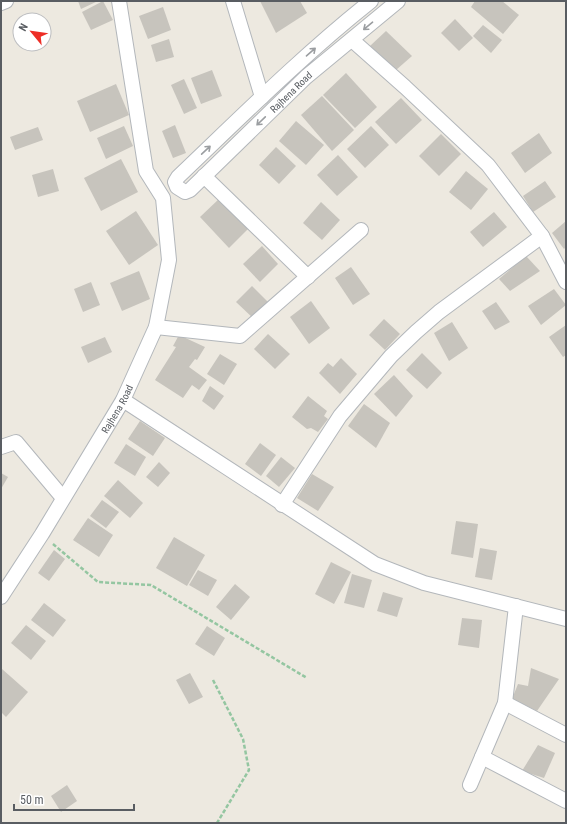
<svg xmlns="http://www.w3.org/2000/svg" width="567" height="824" viewBox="0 0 567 824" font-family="'Roboto Condensed',sans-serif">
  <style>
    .building { fill: #c7c4bd }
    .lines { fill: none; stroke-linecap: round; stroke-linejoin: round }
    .minor-casing { stroke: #b3b7bb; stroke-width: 16 }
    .path { stroke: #94c6a1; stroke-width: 2.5; stroke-dasharray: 4 2; stroke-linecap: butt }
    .minor { stroke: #fff; stroke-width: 14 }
    .oneway { stroke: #9b9ea1 }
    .labels { text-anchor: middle; stroke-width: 3; stroke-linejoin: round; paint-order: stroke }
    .street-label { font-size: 10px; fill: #595d62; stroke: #fff }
  </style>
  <rect width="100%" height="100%" fill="#ede9e0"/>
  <g class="building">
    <polygon points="78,1 98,1 81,9"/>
    <polygon points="103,1 113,20 91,30 82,12"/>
    <polygon points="260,1 300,1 307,13 276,33"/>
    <polygon points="475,1 502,1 519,15 503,34 471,7"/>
    <polygon points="163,7 171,30 148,39 139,16"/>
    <polygon points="455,19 473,38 459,51 441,33"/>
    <polygon points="483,25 502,40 491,53 473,36"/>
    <polygon points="386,31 412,56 396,70 370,46"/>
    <polygon points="169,39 174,57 156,62 151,45"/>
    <polygon points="212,70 222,96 201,104 191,78"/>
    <polygon points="346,73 377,107 355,128 323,95"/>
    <polygon points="184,79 197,108 184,114 171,85"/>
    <polygon points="116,84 129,115 90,132 77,101"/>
    <polygon points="322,96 354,130 332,151 301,115"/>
    <polygon points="401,98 422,120 396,144 375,122"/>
    <polygon points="296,121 324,145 306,165 279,141"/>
    <polygon points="175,125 186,153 173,158 162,131"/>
    <polygon points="124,126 133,146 106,159 97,138"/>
    <polygon points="371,126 389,145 365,168 347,149"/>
    <polygon points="38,127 43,140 15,150 10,137"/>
    <polygon points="539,133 552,153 525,173 511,153"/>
    <polygon points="441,134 461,154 439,176 419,156"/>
    <polygon points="276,147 296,166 279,184 259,165"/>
    <polygon points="338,155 358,177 337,196 317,175"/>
    <polygon points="121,159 138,192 101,211 84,178"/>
    <polygon points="53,169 59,191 38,197 32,175"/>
    <polygon points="466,171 488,189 471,210 449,192"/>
    <polygon points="545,181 556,197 533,212 523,196"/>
    <polygon points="220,198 249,228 229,248 200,217"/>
    <polygon points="321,202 340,220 322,240 303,223"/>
    <polygon points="136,211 158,245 129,265 106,231"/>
    <polygon points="494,212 507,227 483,247 470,232"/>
    <polygon points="566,221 566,247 564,249 552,233"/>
    <polygon points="262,246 278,264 260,282 243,264"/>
    <polygon points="526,256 540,271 510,291 499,279"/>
    <polygon points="351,267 370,294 353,305 335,278"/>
    <polygon points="139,271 150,299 122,311 110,283"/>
    <polygon points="91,282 100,305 83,312 74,289"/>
    <polygon points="252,286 270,304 254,319 236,302"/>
    <polygon points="554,289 566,305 541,325 528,306"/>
    <polygon points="311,301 330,328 309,344 290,317"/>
    <polygon points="496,302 510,322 495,330 482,311"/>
    <polygon points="384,319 400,334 385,350 369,335"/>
    <polygon points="452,322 468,348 449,361 434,333"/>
    <polygon points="566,325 566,355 563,357 549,337"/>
    <polygon points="268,334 290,354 275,369 254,349"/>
    <polygon points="179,335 205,347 197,360 195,359 189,367 207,380 199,390 192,385 183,398 155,380 176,347 173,346"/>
    <polygon points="105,337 112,352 88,363 81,347"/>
    <polygon points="422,353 442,373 427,389 406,370"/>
    <polygon points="220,354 237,364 224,385 207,374"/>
    <polygon points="341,358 357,374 340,394 319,373 328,363 333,367"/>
    <polygon points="394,375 413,396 396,417 374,394"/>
    <polygon points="210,386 224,396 214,410 202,401"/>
    <polygon points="308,396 327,411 324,416 328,419 318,432 311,428 307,429 292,417"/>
    <polygon points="364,404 390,423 376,448 348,426"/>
    <polygon points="140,421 165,438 153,456 128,439"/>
    <polygon points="260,443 276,455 261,476 245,464"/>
    <polygon points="126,444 146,457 135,476 114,463"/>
    <polygon points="281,457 295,468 279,487 266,476"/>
    <polygon points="159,462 170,473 158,487 146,477"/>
    <polygon points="1,473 8,477 1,489"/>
    <polygon points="312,474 334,487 318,511 297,498"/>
    <polygon points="118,480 143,503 130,518 104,496"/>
    <polygon points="102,500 119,512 106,528 90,516"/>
    <polygon points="88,518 113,535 99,557 73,540"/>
    <polygon points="456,521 478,524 473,558 451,554"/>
    <polygon points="174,537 205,555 187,586 156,568"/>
    <polygon points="480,548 497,551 492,580 475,577"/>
    <polygon points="54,550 65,559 49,581 38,573"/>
    <polygon points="331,562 351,572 334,604 315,594"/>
    <polygon points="198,570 217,580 208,596 189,585"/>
    <polygon points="352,574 372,580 364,608 344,603"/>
    <polygon points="235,584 250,597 231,620 216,607"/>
    <polygon points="383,592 403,598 397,617 377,611"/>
    <polygon points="44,603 66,620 53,637 31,620"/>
    <polygon points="462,618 482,620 479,648 458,645"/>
    <polygon points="26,625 46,641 31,660 11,643"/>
    <polygon points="207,626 225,638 214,656 195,644"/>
    <polygon points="531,668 559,679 537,711 512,699 518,684 528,686"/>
    <polygon points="2,669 28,692 6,717 1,712 1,670"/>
    <polygon points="190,673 203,697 189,704 176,680"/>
    <polygon points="538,745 555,753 544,778 522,771"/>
    <polygon points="67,785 77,801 61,812 51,796"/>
  </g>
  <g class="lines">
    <defs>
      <g id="minor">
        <polyline points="233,1 262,97"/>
        <path id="s1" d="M371,1C303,55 241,117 178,177L175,182L177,187L185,192L190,190L306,77L398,1"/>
        <polyline points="1,3 6,1"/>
        <polyline points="204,176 308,277"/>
        <polyline points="542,236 566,282"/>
        <polyline points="156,327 240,336 361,230"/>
        <polyline points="123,400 375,564 424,583 566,619"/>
        <polyline points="1,447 16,442 63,498"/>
        <polyline points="282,505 340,416 391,356 416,332 439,312 542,236 488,165 405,87 352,40"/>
        <path id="s2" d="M1,597L42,534L123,400L156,327L169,260L163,198L146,171L119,1"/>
        <polyline points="505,703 566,735"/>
        <polyline points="482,757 566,801"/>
        <polyline points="470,785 505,703 516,606"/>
      </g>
    </defs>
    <use href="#minor" class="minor-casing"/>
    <g class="path">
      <polyline points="53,544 98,582 151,585 307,678"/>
      <polyline points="213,680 243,739 249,770 217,823"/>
    </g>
    <use href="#minor" class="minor"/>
  </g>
  <defs><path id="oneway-shaft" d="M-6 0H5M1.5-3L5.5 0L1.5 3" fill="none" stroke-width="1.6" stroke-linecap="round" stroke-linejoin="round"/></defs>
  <g class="oneway">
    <use href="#oneway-shaft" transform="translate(368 26) rotate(140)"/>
    <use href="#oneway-shaft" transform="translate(311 52) rotate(-41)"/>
    <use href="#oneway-shaft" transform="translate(261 121) rotate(136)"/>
    <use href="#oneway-shaft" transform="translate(206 150) rotate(-43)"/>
  </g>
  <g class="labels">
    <g class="street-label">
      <text dy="4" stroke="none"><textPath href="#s1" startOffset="428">Rajhena Road</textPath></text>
      <text dy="4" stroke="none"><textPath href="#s2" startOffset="221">Rajhena Road</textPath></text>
    </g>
  </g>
  <rect width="567" height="824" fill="none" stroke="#595d62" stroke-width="4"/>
  <g transform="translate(32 32) rotate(299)"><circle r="19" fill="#ffffff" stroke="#bdbec0"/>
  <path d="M0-3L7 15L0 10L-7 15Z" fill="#ed2e26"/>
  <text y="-6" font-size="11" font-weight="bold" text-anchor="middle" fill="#595d62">N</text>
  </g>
  <path d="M14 804v6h120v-6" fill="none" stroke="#595d62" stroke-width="2"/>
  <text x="20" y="804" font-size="12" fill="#595d62" stroke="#ffffff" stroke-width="3" paint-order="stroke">50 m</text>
</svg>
